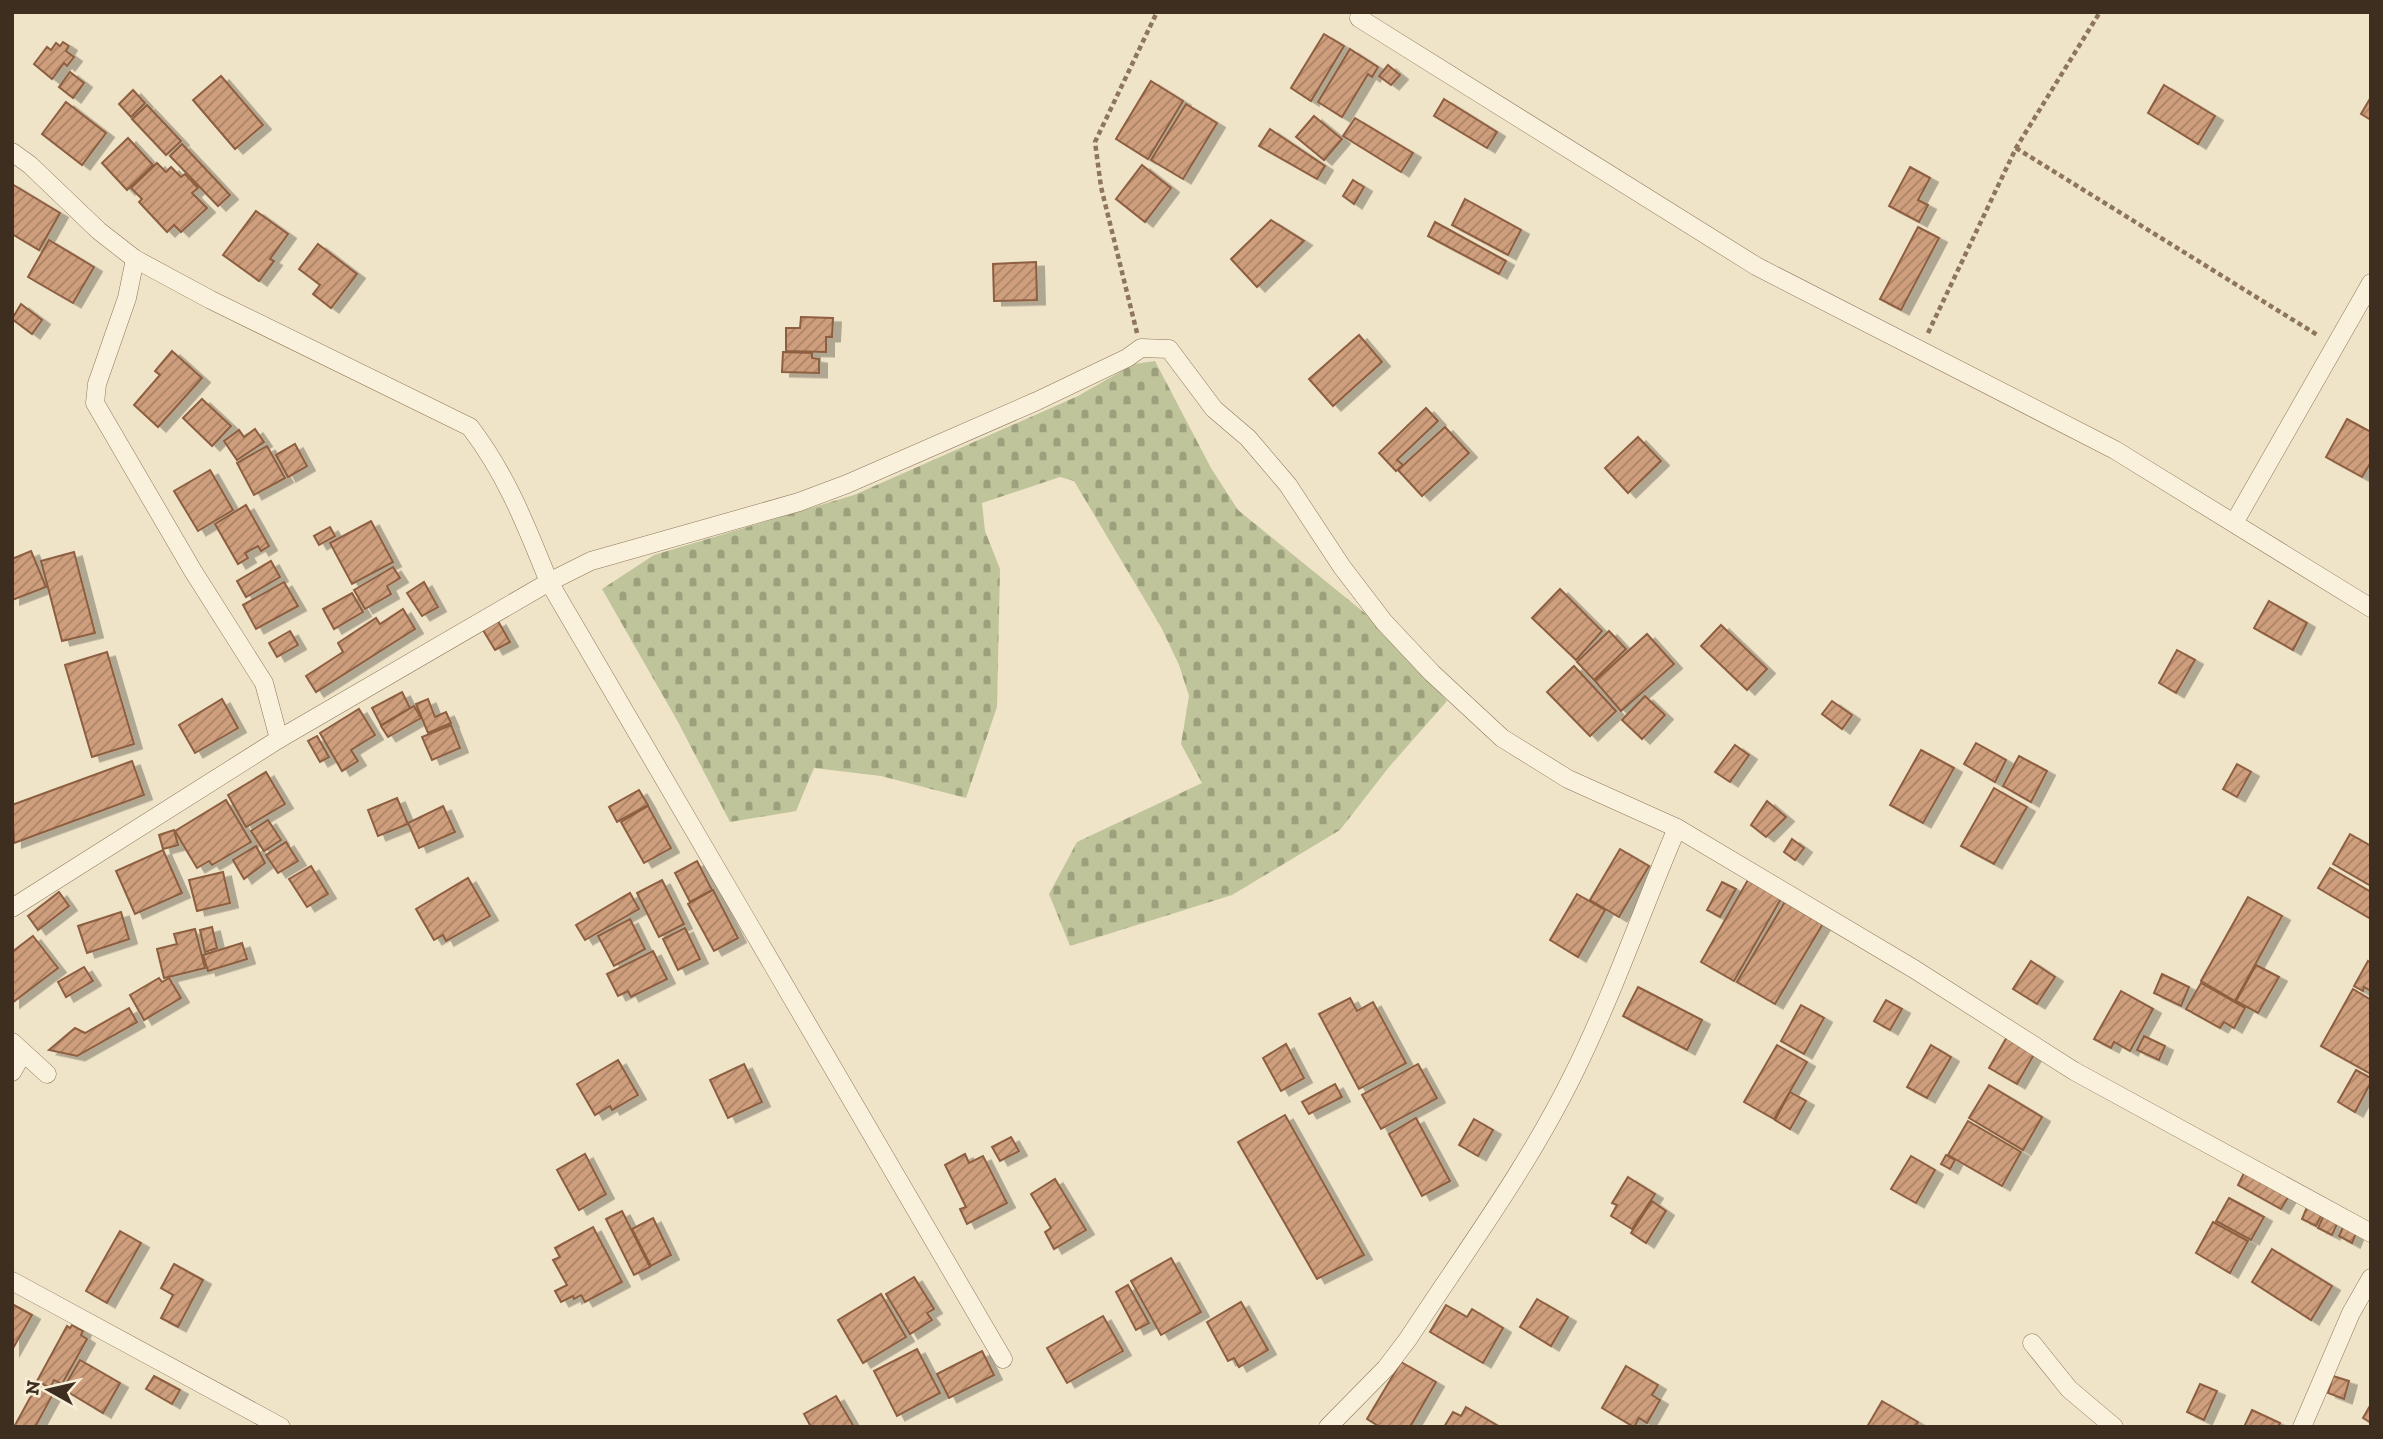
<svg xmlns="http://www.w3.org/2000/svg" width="2383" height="1439" viewBox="0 0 2383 1439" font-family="'Zilla Slab',serif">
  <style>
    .cemetery { fill: url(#cemetery-stones) }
    .building { fill: url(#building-hatch); stroke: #8d5f41; stroke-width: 2; filter: url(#shadow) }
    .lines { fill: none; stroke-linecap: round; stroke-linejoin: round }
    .minor-casing { stroke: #8d765c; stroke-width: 19 }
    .path { stroke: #8d765c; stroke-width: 4.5; stroke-dasharray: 5 3.5; stroke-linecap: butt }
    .minor { stroke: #faf1dc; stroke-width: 18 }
  </style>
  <defs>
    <pattern id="cemetery-stones" width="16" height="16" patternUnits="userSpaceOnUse" patternTransform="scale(1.75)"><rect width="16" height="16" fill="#bfc49a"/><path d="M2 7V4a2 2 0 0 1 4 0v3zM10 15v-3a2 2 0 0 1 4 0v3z" fill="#9ca07d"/></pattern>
    <pattern id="building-hatch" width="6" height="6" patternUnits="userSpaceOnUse" patternTransform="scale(1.75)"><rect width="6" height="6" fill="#cf9f7d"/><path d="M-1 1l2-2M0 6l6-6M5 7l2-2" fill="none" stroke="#a98266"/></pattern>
    <filter id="shadow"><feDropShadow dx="8" dy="4.5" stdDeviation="0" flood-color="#0004"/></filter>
  </defs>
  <rect width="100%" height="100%" fill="#f0e4c8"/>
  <polygon class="cemetery" points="1155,361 1211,468 1238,510 1382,627 1447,701 1389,767 1340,830 1232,895 1070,946 1049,894 1077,842 1202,783 1181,744 1189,696 1179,665 1161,627 1074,481 1060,477 982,503 985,531 1000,569 997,707 966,798 881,776 814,768 796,811 730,822 678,722 602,589 654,555 854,495 1078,396 1134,364"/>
  <g class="building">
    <polygon points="1324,34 1344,46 1311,101 1291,88"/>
    <polygon points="63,42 69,46 66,51 74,57 67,66 64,63 52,79 34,64 47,47 51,50 56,43 60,46"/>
    <polygon points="1350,49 1378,67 1372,77 1368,74 1342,117 1318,102"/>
    <polygon points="1388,65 1400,75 1391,85 1379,76"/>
    <polygon points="70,72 84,83 73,98 59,87"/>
    <polygon points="221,76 263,125 235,149 193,100"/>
    <polygon points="1151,81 1183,101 1148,159 1116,139"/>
    <polygon points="2164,85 2215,116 2198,144 2148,113"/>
    <polygon points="133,90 145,103 131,117 119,104"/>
    <polygon points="2371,97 2371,120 2361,114"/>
    <polygon points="1444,99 1497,132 1487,148 1434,116"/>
    <polygon points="66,102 106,133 82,165 42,134"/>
    <polygon points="1186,104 1217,123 1183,179 1151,160"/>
    <polygon points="147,105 181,141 166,155 132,119"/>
    <polygon points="1314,116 1342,139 1324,160 1296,137"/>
    <polygon points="1355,118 1413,153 1401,172 1343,136"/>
    <polygon points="1270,129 1325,166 1317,179 1259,146"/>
    <polygon points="128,138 153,165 127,190 102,163"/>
    <polygon points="182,144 230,195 218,206 170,156"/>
    <polygon points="157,163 166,172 171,167 181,177 185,174 198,188 192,193 207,208 181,232 174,225 167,232 139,202 142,199 131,188"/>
    <polygon points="1142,165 1171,188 1145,222 1116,199"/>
    <polygon points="1910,167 1930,178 1918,200 1928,205 1919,222 1889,206"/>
    <polygon points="1353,180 1364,187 1354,204 1343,196"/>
    <polygon points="12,184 60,213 39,250 12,234"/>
    <polygon points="1465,199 1521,230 1508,255 1452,225"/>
    <polygon points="256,211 288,234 270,259 274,261 259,281 223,255"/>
    <polygon points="1271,220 1304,241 1257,287 1231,259"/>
    <polygon points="1435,222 1506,261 1499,274 1428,236"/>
    <polygon points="1918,227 1939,238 1901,310 1880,299"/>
    <polygon points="49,240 94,267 73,303 28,277"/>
    <polygon points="318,244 357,274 331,308 313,294 320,285 299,269"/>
    <polygon points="1036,262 1037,300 994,301 993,264"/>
    <polygon points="21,304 42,320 32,334 12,319"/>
    <polygon points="801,317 833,318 832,337 826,337 826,352 786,351 786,328 800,328"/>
    <polygon points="1359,335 1382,362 1333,406 1309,379"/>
    <polygon points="172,351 202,378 158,427 134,405 160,375 155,371"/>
    <polygon points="783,352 812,353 812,358 819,359 819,373 782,372"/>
    <polygon points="202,399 231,426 212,446 183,418"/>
    <polygon points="1426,408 1438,421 1397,460 1403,465 1396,471 1379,453"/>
    <polygon points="2347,419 2371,432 2371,462 2362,477 2326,457"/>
    <polygon points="1445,427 1469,453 1422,496 1398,470"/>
    <polygon points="255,429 264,442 237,460 224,441 239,430 244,437"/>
    <polygon points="1638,437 1661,461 1628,493 1605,468"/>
    <polygon points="295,444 307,466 288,477 276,455"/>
    <polygon points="267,446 285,478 254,495 237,463"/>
    <polygon points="210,470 233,510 198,531 174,491"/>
    <polygon points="246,505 269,546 261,551 258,546 245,553 248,558 238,564 215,524"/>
    <polygon points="371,521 393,562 352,584 330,543"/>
    <polygon points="330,527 335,536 319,545 314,536"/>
    <polygon points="31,551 46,587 12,600 12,559"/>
    <polygon points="74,552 95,633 62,641 41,561"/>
    <polygon points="271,561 280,577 246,597 237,581"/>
    <polygon points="393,567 400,578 387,586 391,594 365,609 354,590"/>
    <polygon points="284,582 298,606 256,629 243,605"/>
    <polygon points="424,582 438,607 422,616 407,593"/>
    <polygon points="1560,589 1602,631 1576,660 1532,618"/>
    <polygon points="352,593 363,612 334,629 323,609"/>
    <polygon points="2269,601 2307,623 2293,650 2254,628"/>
    <polygon points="403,609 415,629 316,692 306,676 343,652 338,643 376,618 380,624"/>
    <polygon points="498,621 510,642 495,650 483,630"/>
    <polygon points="1721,625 1767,669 1747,690 1701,646"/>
    <polygon points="290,631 298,645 277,657 269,643"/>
    <polygon points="1609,631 1626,649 1594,680 1577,662"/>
    <polygon points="1647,634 1674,664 1621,711 1595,681"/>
    <polygon points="2177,650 2195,660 2176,693 2159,683"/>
    <polygon points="107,652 134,744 92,757 65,665"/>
    <polygon points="1574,666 1616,711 1590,736 1547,692"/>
    <polygon points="402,692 410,708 381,725 372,708"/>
    <polygon points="1645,696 1665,715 1642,739 1622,720"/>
    <polygon points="222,699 238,728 195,753 179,725"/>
    <polygon points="428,699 435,717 446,712 451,723 428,733 416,704"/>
    <polygon points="1832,701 1852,715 1842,729 1822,714"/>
    <polygon points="414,706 421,718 388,737 381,726"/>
    <polygon points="359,709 375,735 351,750 358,761 342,771 320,733"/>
    <polygon points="451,725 460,748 432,760 422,737"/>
    <polygon points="317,736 329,757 320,762 308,741"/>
    <polygon points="1976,743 2006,760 1995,782 1964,764"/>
    <polygon points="1735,745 1749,755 1730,782 1715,772"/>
    <polygon points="1921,750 1954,768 1923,823 1890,805"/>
    <polygon points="2019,756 2047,771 2031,802 2003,786"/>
    <polygon points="132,761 144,795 14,843 12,805"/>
    <polygon points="2237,764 2251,772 2237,797 2223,789"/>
    <polygon points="266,772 285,804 246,827 228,795"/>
    <polygon points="1994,788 2027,807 1994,864 1961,846"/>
    <polygon points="639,790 648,805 617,822 609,807"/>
    <polygon points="397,798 408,824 378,836 368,810"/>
    <polygon points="226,800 251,842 212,865 209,861 197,868 175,831"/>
    <polygon points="1767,801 1786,817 1766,837 1751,825"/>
    <polygon points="443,806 455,832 419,848 408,823"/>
    <polygon points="648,806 671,848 644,863 621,822"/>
    <polygon points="268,820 281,840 264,851 251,831"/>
    <polygon points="174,830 178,845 163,849 159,835"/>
    <polygon points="2350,834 2371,846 2371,886 2333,864"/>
    <polygon points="1792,839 1804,848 1795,860 1784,852"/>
    <polygon points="286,842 298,861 278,873 266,855"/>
    <polygon points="256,846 265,863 244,879 233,860"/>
    <polygon points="1620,849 1649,866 1619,917 1590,900"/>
    <polygon points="163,850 182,893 135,914 116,871"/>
    <polygon points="697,861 712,890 690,902 675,873"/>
    <polygon points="311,866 328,894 307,907 289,879"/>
    <polygon points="2330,868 2371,892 2371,919 2318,888"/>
    <polygon points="223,872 230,903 197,911 189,880"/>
    <polygon points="468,878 490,916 446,941 443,935 434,940 416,909"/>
    <polygon points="1749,878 1782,897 1734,981 1701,962"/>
    <polygon points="662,880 684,924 659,937 637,893"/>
    <polygon points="1722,882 1736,889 1720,917 1707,910"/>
    <polygon points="713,890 738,938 714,951 688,904"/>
    <polygon points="59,892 69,906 38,930 28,916"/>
    <polygon points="630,893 639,909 585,940 576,925"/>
    <polygon points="1577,894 1605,910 1578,957 1550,940"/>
    <polygon points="2248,897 2282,916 2235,1001 2201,981"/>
    <polygon points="1786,900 1824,922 1775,1004 1737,982"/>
    <polygon points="121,912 129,939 87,953 78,926"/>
    <polygon points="630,919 645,949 614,966 598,936"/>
    <polygon points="212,927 217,948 205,952 200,930"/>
    <polygon points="685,928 700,959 678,970 663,939"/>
    <polygon points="195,929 205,968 164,978 157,949 177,944 174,934"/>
    <polygon points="33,936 58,968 12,1003 12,952"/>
    <polygon points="242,943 247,959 208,971 203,955"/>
    <polygon points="653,951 667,979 631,997 628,991 618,996 607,974"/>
    <polygon points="2031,961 2055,977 2037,1004 2013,989"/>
    <polygon points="2368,961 2371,963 2371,991 2364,987 2363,991 2354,986"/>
    <polygon points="2256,965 2279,977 2258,1013 2236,1001"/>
    <polygon points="84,967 93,981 66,997 58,982"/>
    <polygon points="2162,974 2189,987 2181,1006 2154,993"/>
    <polygon points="159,978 162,982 169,978 181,998 144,1020 130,995"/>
    <polygon points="2201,983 2245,1008 2234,1028 2224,1022 2220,1028 2186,1009"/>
    <polygon points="1638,987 1702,1020 1687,1050 1623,1016"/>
    <polygon points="2353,989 2371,1000 2371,1074 2321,1046"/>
    <polygon points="2121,991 2153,1009 2130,1051 2114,1042 2111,1048 2094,1039"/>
    <polygon points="1350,998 1357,1011 1373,1002 1406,1063 1359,1089 1319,1014"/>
    <polygon points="1886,1000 1902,1009 1890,1030 1874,1021"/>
    <polygon points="1801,1005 1824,1018 1804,1054 1781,1041"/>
    <polygon points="129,1008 137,1022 77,1056 49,1050 75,1028 85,1033"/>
    <polygon points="2008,1035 2036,1051 2017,1084 1989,1068"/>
    <polygon points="2144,1036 2165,1046 2159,1060 2137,1050"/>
    <polygon points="1286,1044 1304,1078 1281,1091 1263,1058"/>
    <polygon points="1777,1045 1807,1062 1774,1119 1744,1102"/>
    <polygon points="1931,1045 1951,1057 1927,1098 1907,1087"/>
    <polygon points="618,1060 638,1095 612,1110 610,1106 595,1115 577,1084"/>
    <polygon points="744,1064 762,1102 728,1118 710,1080"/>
    <polygon points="1418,1064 1437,1098 1381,1129 1362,1095"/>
    <polygon points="2356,1070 2371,1078 2371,1082 2355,1112 2338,1102"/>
    <polygon points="1335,1084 1342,1097 1309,1114 1302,1102"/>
    <polygon points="1989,1085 2042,1117 2023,1150 1969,1118"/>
    <polygon points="1790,1092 1806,1101 1790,1129 1775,1120"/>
    <polygon points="1285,1115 1364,1255 1317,1279 1238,1142"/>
    <polygon points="1416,1118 1450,1181 1422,1196 1389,1134"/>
    <polygon points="1474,1119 1493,1130 1478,1156 1459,1145"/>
    <polygon points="1968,1121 2021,1152 2002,1186 1948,1155"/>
    <polygon points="1011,1137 1019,1151 1000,1161 992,1147"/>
    <polygon points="585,1154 606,1194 579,1210 557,1170"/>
    <polygon points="965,1154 969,1163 983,1156 1007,1203 967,1224 960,1209 966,1207 945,1165"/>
    <polygon points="1946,1155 1955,1160 1950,1169 1941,1164"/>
    <polygon points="1911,1156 1935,1170 1916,1203 1891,1189"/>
    <polygon points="2246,1169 2290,1194 2281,1209 2238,1185"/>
    <polygon points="1628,1177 1655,1194 1632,1229 1611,1216 1617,1205 1612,1203"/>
    <polygon points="1055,1179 1086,1230 1054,1249 1045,1232 1051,1228 1031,1194"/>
    <polygon points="2229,1198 2264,1217 2251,1240 2216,1221"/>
    <polygon points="1652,1201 1666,1211 1646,1243 1631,1233"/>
    <polygon points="2307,1207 2322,1214 2316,1226 2302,1219"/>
    <polygon points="622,1211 650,1267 634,1275 606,1219"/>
    <polygon points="2324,1215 2338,1222 2332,1235 2318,1228"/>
    <polygon points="653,1218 671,1255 651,1266 632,1229"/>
    <polygon points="2213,1222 2248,1241 2230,1273 2196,1253"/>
    <polygon points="2344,1225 2357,1231 2352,1243 2339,1236"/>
    <polygon points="593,1227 622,1282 585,1302 581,1295 574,1299 573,1296 561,1302 555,1291 567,1285 553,1260 560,1257 555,1248"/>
    <polygon points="120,1231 141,1243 107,1303 86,1291"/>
    <polygon points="2272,1249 2332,1286 2311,1320 2252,1282"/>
    <polygon points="1171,1258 1201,1312 1161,1335 1131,1281"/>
    <polygon points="174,1264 203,1280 178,1327 161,1318 173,1295 161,1288"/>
    <polygon points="914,1277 934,1309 927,1313 932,1320 910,1334 886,1294"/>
    <polygon points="1128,1285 1149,1323 1136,1330 1116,1292"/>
    <polygon points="881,1294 906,1337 863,1363 838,1320"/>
    <polygon points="1537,1299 1568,1317 1551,1346 1520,1327"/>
    <polygon points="1241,1302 1268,1350 1239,1367 1234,1358 1228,1361 1207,1322"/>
    <polygon points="12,1304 32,1315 12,1350"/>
    <polygon points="1446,1305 1467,1317 1472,1309 1503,1328 1483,1363 1430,1332"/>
    <polygon points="1103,1316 1123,1351 1067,1383 1047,1348"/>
    <polygon points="72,1325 83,1331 81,1335 87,1339 62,1384 54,1380 50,1388 37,1381 67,1326 70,1328"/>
    <polygon points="917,1349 940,1393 897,1416 874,1371"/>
    <polygon points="982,1351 994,1375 949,1398 937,1374"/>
    <polygon points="80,1360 120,1383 103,1413 63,1389"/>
    <polygon points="1401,1362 1436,1382 1410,1427 1380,1427 1367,1419"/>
    <polygon points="1626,1366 1658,1385 1652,1395 1660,1400 1647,1423 1639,1418 1634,1427 1602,1408"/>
    <polygon points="154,1376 180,1390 172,1404 146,1389"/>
    <polygon points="2333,1376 2349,1381 2344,1399 2328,1393"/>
    <polygon points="2200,1384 2217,1391 2204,1420 2187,1412"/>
    <polygon points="37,1385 53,1394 35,1427 14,1427"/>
    <polygon points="836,1396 854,1427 811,1427 804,1414"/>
    <polygon points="1882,1401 1918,1422 1915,1427 1867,1427"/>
    <polygon points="2371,1404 2371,1423 2363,1418"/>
    <polygon points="1466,1407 1500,1427 1444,1427 1453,1412 1461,1416"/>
    <polygon points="2252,1410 2280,1423 2278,1427 2244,1427"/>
  </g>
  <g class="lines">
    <defs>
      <g id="minor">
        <polyline points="1359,18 1756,266 2115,450 2371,608"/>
        <path d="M12,152L30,165L99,231L135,259L211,300L470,427C508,477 526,526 549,582L1003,1359"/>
        <polyline points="135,259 127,298 97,384 95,403 193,571 264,683 279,739"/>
        <polyline points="2234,523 2371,283"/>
        <polyline points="12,908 279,739 549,582 591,561 799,502 847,484 1037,401 1127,358 1141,348 1169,349 1214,409 1248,438 1288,485 1342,567 1384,622 1432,673 1502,738 1568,779 1677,828 1914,969 2074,1071 2371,1233"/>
        <polyline points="12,1042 47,1074"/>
        <polyline points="12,1072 23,1053"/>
        <polyline points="12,1281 281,1427"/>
        <polyline points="2032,1343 2069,1389 2114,1427"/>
        <path d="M1328,1427L1386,1368L1408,1339C1465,1252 1528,1167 1574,1073C1613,994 1642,910 1677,828"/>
        <polyline points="2302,1427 2351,1313 2371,1278"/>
      </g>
    </defs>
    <use href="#minor" class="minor-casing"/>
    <g class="path">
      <polyline points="2016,148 2319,336"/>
      <polyline points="1137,333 1101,187 1095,142 1157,12"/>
      <polyline points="1928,333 2016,148 2100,12"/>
    </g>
    <use href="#minor" class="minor"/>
  </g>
  <rect width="2383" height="1439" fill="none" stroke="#3d2e20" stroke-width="28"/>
  <g transform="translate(49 1390) rotate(278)" stroke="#f7eed8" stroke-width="5" paint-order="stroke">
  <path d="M0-5L12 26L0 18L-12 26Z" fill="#3d2e20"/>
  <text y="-10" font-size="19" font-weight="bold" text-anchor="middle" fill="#3d2e20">N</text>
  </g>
</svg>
